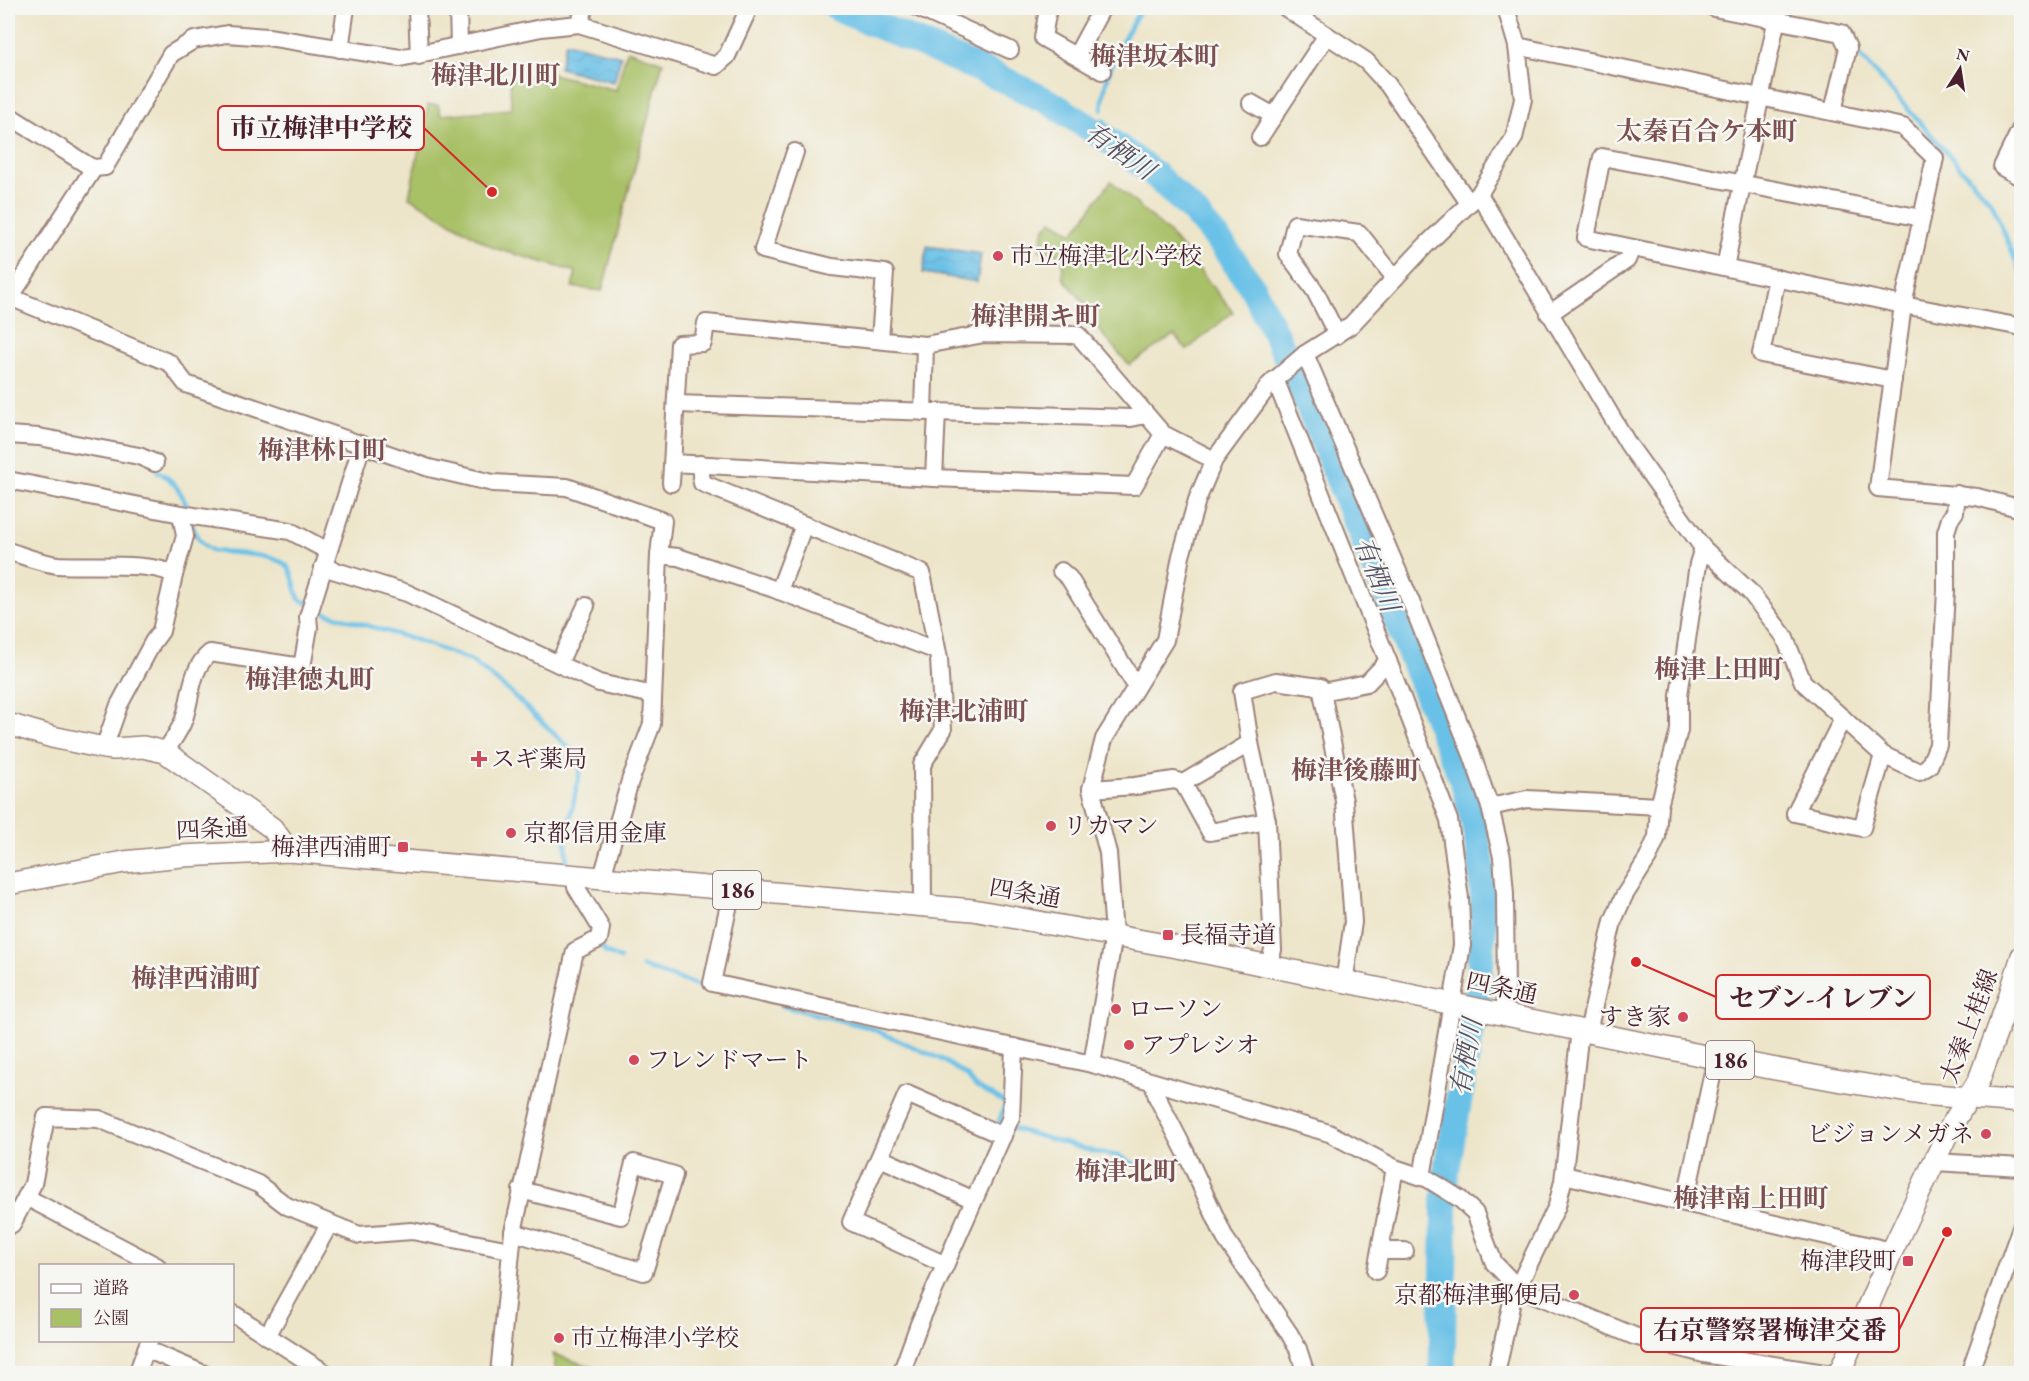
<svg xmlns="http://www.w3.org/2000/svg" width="2029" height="1381" viewBox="0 0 2029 1381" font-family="'EB Garamond','Noto Serif JP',serif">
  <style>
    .green { fill: #a8c066; stroke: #797048; stroke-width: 1.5 }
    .water { fill: url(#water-waves); stroke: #5a7089; stroke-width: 1.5 }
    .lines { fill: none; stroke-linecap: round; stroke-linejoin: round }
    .stream { stroke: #6ac1e7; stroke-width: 4.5 }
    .river { stroke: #6ac1e7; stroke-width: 27 }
    .minor-casing { stroke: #9c827a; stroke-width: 20 }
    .major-casing { stroke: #9c827a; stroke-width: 24 }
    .minor { stroke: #fff; stroke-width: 16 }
    .major { stroke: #fff; stroke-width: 21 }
    .poi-dot { fill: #d1495b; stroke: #f6f6f2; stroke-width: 2 }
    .labels { text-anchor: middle; stroke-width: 5; stroke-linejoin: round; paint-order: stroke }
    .shield { fill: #f6f6f2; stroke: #7e6067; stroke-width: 1.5 }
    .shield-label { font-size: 22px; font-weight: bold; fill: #4a1f2b }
    .poi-label { font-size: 24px; fill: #4a1f2b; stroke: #f6f6f2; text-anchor: start }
    .street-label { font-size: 24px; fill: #4a1f2b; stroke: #f6f6f2 }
    .neighbourhood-label { font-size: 26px; font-weight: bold; fill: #7c5050; stroke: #f6f6f2 }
    .water-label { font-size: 26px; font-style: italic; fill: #545063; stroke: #f6f6f2 }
    .leader { fill: none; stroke: #d62828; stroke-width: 2 }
    .callout-dot { fill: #d62828; stroke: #f6f6f2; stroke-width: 2 }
    .callout { fill: #f6f6f2; stroke: #d62828; stroke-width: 2 }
    .callout-label { font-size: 26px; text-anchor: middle; font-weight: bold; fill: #4a1f2b }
  </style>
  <defs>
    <pattern id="water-waves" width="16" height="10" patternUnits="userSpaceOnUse" patternTransform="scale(1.5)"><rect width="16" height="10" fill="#6ac1e7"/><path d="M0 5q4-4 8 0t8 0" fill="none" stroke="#5da5c6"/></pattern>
  </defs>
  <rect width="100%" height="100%" fill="#f6f6f2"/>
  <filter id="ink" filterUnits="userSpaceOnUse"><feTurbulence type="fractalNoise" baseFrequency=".0167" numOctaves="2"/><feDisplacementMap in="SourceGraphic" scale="12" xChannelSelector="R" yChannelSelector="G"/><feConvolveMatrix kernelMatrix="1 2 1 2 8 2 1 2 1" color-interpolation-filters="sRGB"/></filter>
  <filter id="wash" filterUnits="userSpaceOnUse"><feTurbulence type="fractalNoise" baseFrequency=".008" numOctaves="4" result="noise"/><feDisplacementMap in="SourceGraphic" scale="24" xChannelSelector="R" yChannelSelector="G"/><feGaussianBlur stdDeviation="1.35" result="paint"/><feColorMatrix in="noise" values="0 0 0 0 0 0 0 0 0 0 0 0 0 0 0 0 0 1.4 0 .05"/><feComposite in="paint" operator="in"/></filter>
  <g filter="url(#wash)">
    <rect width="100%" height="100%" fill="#ede5c9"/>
    <g class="green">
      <polygon points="627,50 663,62 602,291 572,287 576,272 494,248 409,197 428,105 438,105 441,115 511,109 510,81 512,72 546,80 548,73 616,90"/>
      <polygon points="1111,181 1170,234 1233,312 1187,350 1174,335 1129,365 1081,309 1086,305 1063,278 1062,255 1039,250 1044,229 1052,220 1073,233"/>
      <polygon points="553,1354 609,1373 556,1373"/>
    </g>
    <g class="water">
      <polygon points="566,42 621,56 614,82 559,68"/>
      <polygon points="927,246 981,254 977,282 923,273"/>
    </g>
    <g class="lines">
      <g class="stream">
        <polyline points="1849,8 1850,12"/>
        <polyline points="1854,49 1992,203 2022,276"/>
        <path d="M1102,110C1105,67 1121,44 1141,8"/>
        <polyline points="1104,120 1116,145"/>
        <path d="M157,471C174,480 182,492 188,510"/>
        <path d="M191,521C196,535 200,545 214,551C230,553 279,554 288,567C294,575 295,589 299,599L326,613L422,642L472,661L510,692L568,747L581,766L566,839L567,869"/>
        <polyline points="579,907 594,934"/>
        <polyline points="600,944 605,952 620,959"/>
        <polyline points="642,967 703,987"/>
        <polyline points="782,1006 868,1027 941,1059 967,1076 976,1087 1006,1103 998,1124 1003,1125"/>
        <polyline points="1011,1128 1095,1152 1119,1156 1140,1167"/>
      </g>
      <polyline class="river" points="837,8 998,77 1049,102 1107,139 1152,172 1193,211 1224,247 1252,287 1297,378 1465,787 1474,822 1482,867 1484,917 1479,986 1445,1178 1442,1374"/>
    </g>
  </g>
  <g filter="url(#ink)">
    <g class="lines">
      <defs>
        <g id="minor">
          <polyline points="417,8 419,56"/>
          <polyline points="458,8 459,46"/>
          <polyline points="918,8 1010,50"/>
          <polyline points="1048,8 1043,38 1102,71"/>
          <polyline points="1286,8 1366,61 1388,85 1469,203"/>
          <polyline points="1714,8 1841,33 1848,48 1833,111"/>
          <polyline points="579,24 585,8"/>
          <polyline points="1517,46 1903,127 1935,158 1903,305 1878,488 1977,497 2022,509"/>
          <polyline points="340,49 346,8"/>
          <polyline points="1076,56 1102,8"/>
          <polyline points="1251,103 1274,116"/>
          <polyline points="8,115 89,166 94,168 105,167 171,54 194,40 227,34 268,37 400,58 541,28 579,24 716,66 727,56 749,8"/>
          <polyline points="2022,126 2002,167 2022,178"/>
          <polyline points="1260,137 1327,35"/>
          <polyline points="795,152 763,250 832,267 885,273 880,339"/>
          <polyline points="1479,194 1628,444 1703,548 1750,592 1784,636 1803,682 1883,755 1919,772 1929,766 1938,745 1946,590 1946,532 1950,519 1955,512 1957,494"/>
          <polyline points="1922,218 1602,157 1586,238 1903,305 2022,327"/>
          <polyline points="1725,267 1779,8"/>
          <polyline points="1777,278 1761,354 1893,380"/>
          <polyline points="10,297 170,363 186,384 429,468 493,483 567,487 663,521 659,555 652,724 630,781 602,877"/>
          <polyline points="8,301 94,168"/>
          <polyline points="1549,314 1627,260 1632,248"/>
          <polyline points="1337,335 1315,291 1288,254 1295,224 1359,233 1395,278"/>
          <polyline points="1305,354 1411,602 1472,755 1490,807 1502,857 1505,894 1506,997 1503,1014"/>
          <polyline points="1275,379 1388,661 1449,820 1460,898 1462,945 1422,1177"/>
          <polyline points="676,404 1131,418 1146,415"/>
          <polyline points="923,412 925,345"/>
          <polyline points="8,435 39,437 139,456 155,463"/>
          <polyline points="673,463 934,478 1134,486 1163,434"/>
          <polyline points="700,464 702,483 922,573 939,659 943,730 922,765 923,905"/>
          <polyline points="934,478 937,412"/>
          <polyline points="8,480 181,514 290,531 328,551"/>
          <polyline points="671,483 679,344 703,343 706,323 925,345 984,334 1078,335 1163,434 1214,460"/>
          <path d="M8,551C24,556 41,563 58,565C85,567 155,561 174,575"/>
          <polyline points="659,555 678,557 774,589 937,651"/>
          <polyline points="323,567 407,593 599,683 653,695"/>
          <polyline points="1061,571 1069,578 1136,686"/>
          <polyline points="779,591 804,525"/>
          <polyline points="559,663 586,606"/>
          <polyline points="1322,692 1367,683 1388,661"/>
          <polyline points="1843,718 1795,813 1862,828 1883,755"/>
          <polyline points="104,748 119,705 153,642 161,631 174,575 185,536 181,514"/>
          <path d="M165,752C171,742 180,731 184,719C192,696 190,669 210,653L302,667L309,627L308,617L362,445"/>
          <polyline points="1183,783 1210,832 1267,821"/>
          <polyline points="1091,789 1135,786 1174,780 1183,783 1250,743"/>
          <polyline points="1490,807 1527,799 1659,806"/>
          <polyline points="732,890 712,983 1092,1064 1329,1133 1395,1168 1428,1179 1460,1199 1475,1213 1494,1263 1517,1287 1634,1336 1704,1354 1831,1374"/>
          <polyline points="1268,967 1273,950 1267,821 1250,743 1242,691 1276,681 1320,687 1322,692 1344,801 1353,922 1344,983"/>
          <polyline points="1588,1032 1613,921 1624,896 1648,858 1657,837 1659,806 1679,730 1679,695 1698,564 1703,548"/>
          <polyline points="1092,1064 1114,935 1108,853 1091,789 1104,739 1165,640 1181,556 1197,500 1214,460 1270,384 1305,354 1351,325 1426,245 1479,194 1514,138 1523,99 1517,46 1508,15 1508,8"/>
          <polyline points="1153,1082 1157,1097 1185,1151 1225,1238 1289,1333 1298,1349 1306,1374"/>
          <polyline points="880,1158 974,1200"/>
          <polyline points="1934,1162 2022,1167"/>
          <polyline points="1564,1175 1892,1251"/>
          <polyline points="26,1197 157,1266"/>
          <polyline points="1685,1202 1716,1058"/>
          <polyline points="8,1226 12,1224 33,1184 46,1117 99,1119 258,1184 287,1206 359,1235 412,1231 510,1250"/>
          <polyline points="513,1232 644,1272 674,1175 634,1163 621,1216 521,1190"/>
          <polyline points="1380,1251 1405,1251"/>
          <polyline points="946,1265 851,1222 907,1094 1003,1136"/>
          <polyline points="1376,1271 1395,1168"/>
          <polyline points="232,1313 327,1374"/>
          <polyline points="267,1336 330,1223"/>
          <polyline points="146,1349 204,1374"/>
          <polyline points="137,1374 149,1341"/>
          <polyline points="499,1374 513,1232 575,951 599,939 601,928 576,887 574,874"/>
          <polyline points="901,1374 919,1324 1011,1117 1014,1047"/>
          <polyline points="1496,1374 1513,1297 1557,1206 1563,1181 1580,1030"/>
          <polyline points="1969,1374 2022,1224"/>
        </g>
        <g id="major">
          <polyline points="8,724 52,737 104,748 114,749 143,747 165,752 272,828 289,851"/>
          <polyline points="8,884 124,862 182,856 289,851 973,910 1187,949 1700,1055 1836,1080 1921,1094 2022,1102"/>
          <polyline points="1839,1374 1892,1251 1934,1162 1950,1128 1979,1080 2007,1004 2022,956"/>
        </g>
      </defs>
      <use href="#minor" class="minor-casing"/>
      <use href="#major" class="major-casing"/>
      <use href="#minor" class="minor"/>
      <use href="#major" class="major"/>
    </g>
  </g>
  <g class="poi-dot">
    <circle cx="998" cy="256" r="6"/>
    <path d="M476 750h6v6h6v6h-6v6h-6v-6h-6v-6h6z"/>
    <circle cx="1051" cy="826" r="6"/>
    <circle cx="511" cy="833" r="6"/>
    <rect x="397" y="841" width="12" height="12" rx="3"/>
    <rect x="1162" y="929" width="12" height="12" rx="3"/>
    <circle cx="1116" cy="1009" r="6"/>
    <circle cx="1683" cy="1017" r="6"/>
    <circle cx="1129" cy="1045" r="6"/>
    <circle cx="634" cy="1060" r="6"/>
    <circle cx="1986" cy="1134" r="6"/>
    <rect x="1902" y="1255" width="12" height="12" rx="3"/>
    <circle cx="1574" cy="1295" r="6"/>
    <circle cx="559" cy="1338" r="6"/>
  </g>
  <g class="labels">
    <g class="shield">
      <rect x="713" y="871" width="48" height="38" rx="4.5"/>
      <rect x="1706" y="1041" width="48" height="38" rx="4.5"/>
    </g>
    <g class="shield-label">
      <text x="737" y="898">186</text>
      <text x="1730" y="1068">186</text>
    </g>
    <g class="poi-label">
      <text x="1010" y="264">市立梅津北小学校</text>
      <text x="491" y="767">スギ薬局</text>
      <text x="1063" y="834">リカマン</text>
      <text x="523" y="841">京都信用金庫</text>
      <text x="391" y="855" text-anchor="end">梅津西浦町</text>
      <text x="1180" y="943">長福寺道</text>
      <text x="1128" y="1017">ローソン</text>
      <text x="1671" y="1025" text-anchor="end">すき家</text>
      <text x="1141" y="1053">アプレシオ</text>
      <text x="646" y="1068">フレンドマート</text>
      <text x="1974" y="1142" text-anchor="end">ビジョンメガネ</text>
      <text x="1896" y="1269" text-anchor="end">梅津段町</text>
      <text x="1562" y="1303" text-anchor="end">京都梅津郵便局</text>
      <text x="571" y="1346">市立梅津小学校</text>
    </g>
    <g class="street-label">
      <text transform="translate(212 829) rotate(-3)" y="8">四条通</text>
      <text transform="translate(1025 893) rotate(10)" y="8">四条通</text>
      <text transform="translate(1502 988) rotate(12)" y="8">四条通</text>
      <text transform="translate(1969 1026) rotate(-69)" y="8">太秦上桂線</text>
    </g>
    <g class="neighbourhood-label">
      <text x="1155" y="65">梅津坂本町</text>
      <text x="496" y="84">梅津北川町</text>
      <text x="1707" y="140">太秦百合ケ本町</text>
      <text x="1036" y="325">梅津開キ町</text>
      <text x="323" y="459">梅津林口町</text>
      <text x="1719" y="678">梅津上田町</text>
      <text x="310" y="688">梅津徳丸町</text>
      <text x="964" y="720">梅津北浦町</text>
      <text x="1356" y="779">梅津後藤町</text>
      <text x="196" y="987">梅津西浦町</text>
      <text x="1127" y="1180">梅津北町</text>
      <text x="1751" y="1207">梅津南上田町</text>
    </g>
    <g class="water-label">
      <text transform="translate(1120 151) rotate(35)" y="9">有栖川</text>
      <text transform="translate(1377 574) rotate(68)" y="9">有栖川</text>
      <text transform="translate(1466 1057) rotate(-80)" y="9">有栖川</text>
    </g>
  </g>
  <path class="leader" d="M492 192L424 128M1636 962L1716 997M1947 1232L1899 1330"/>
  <g class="callout-dot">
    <circle cx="492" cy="192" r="6"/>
    <circle cx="1636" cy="962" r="6"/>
    <circle cx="1947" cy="1232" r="6"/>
  </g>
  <g class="callout">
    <rect x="218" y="106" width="206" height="44" rx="6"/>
    <rect x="1716" y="975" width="214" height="44" rx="6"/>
    <rect x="1641" y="1308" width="258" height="44" rx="6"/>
  </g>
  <g class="callout-label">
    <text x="321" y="137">市立梅津中学校</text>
    <text x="1823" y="1007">セブン-イレブン</text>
    <text x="1770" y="1339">右京警察署梅津交番</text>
  </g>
  <rect width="2029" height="1381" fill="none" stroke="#f6f6f2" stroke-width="30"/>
  <rect x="39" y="1264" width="195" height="78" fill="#f6f6f2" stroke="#b1a0a2" stroke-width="1.5"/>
  <rect x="51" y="1284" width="30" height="9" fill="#ffffff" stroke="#b1a0a2" stroke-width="1.5"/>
  <text x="93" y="1294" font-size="18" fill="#4a1f2b">道路</text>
  <rect x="51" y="1309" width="30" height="18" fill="#a8c066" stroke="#b1a0a2" stroke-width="1.5"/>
  <text x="93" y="1324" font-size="18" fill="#4a1f2b">公園</text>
  <g transform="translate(1960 69) rotate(12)" stroke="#f6f6f2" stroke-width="4.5" paint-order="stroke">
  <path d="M0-4.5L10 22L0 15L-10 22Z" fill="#4a1f2b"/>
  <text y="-9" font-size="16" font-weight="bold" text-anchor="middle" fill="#4a1f2b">N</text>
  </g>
</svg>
